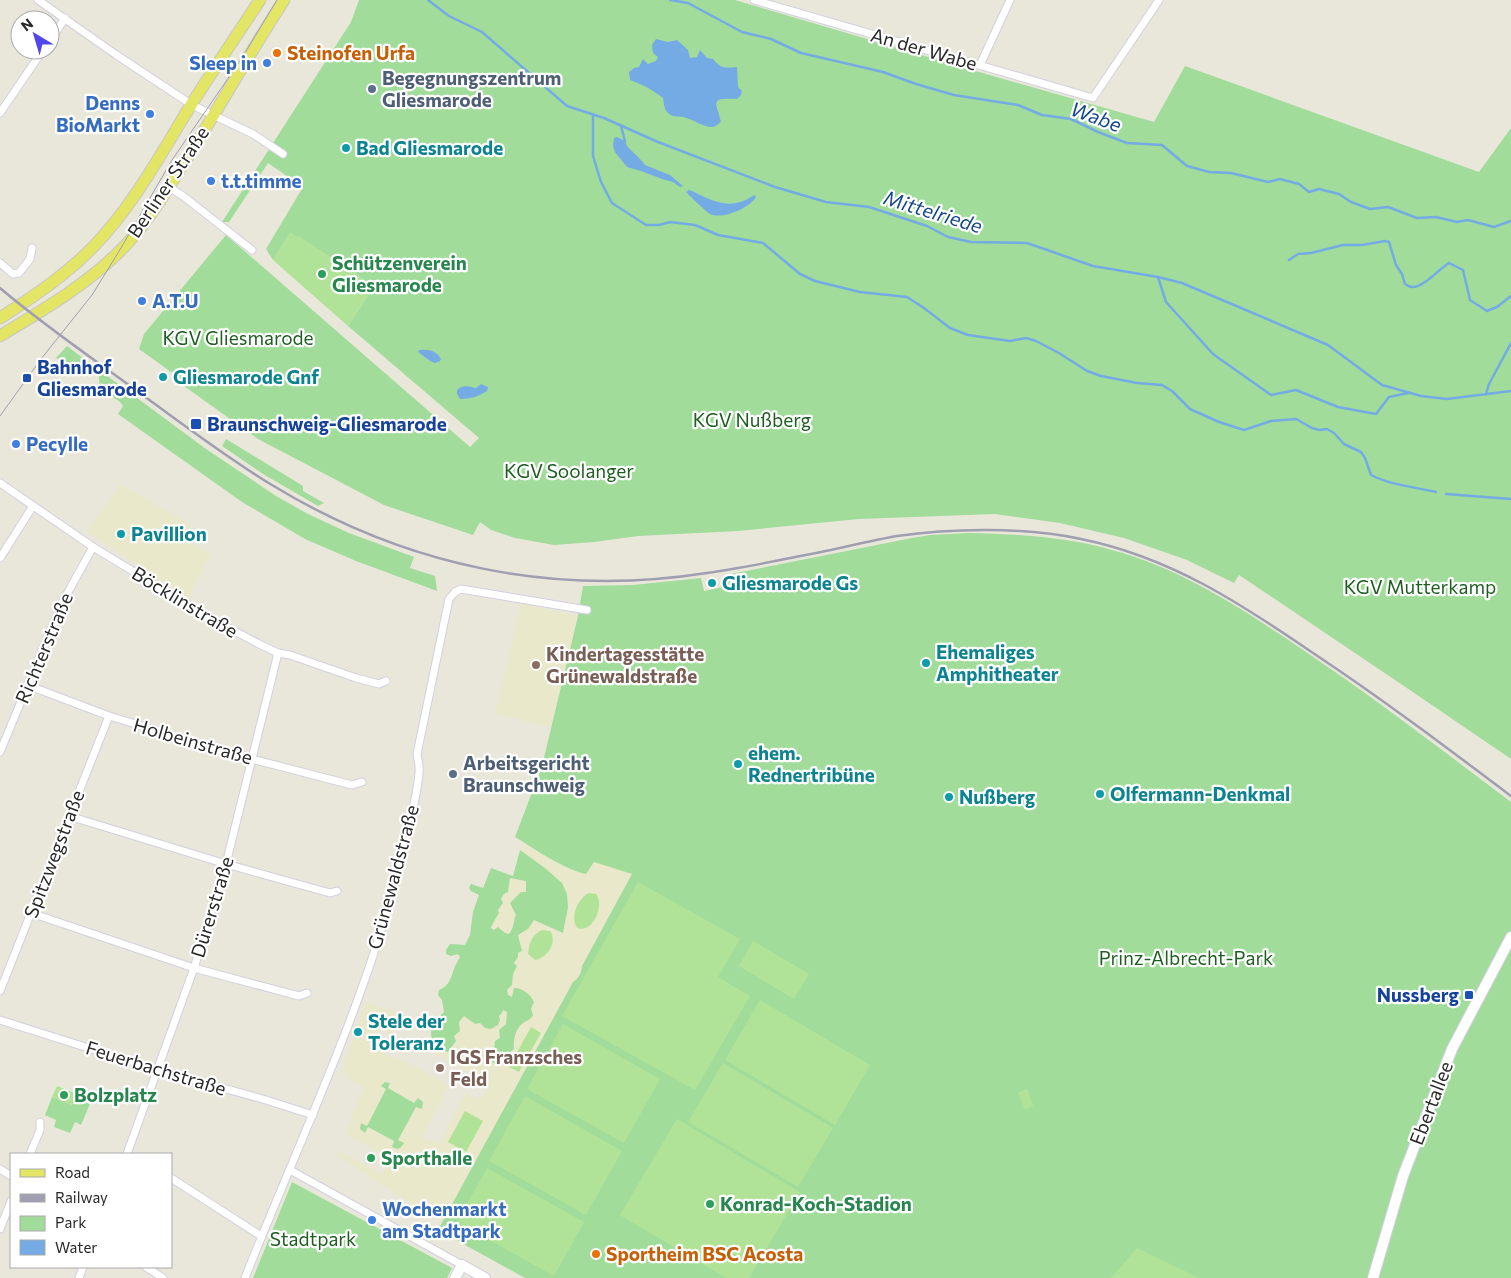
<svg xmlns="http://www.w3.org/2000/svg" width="1511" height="1278" viewBox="0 0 1511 1278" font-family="Commissioner,sans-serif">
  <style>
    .education { fill: #eae8cb }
    .green { fill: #a1dc9b; fill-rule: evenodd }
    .pitch { fill: #b0e397 }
    .water { fill: #75abe4 }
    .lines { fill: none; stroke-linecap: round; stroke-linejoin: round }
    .stream { stroke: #75abe4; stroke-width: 2.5 }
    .street-casing { stroke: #d1d0e0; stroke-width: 9 }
    .secondary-casing { stroke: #d1d0e0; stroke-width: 12 }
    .primary-casing { stroke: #c7c7c7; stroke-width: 13 }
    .street { stroke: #fff; stroke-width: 7 }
    .secondary { stroke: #fff; stroke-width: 10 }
    .primary { stroke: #e3e564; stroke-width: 11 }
    .tram { stroke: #a09eb1; stroke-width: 1 }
    .rail { stroke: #a09eb1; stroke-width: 2.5 }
    .food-dot { fill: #e8710a; stroke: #fff; stroke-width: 2 }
    .shop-dot { fill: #3f7fe0; stroke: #fff; stroke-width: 2 }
    .service-dot { fill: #5c6f8a; stroke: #fff; stroke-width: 2 }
    .culture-dot { fill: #0f9aa8; stroke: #fff; stroke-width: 2 }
    .leisure-dot { fill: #2e9e5b; stroke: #fff; stroke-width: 2 }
    .transit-dot { fill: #1a4fb4; stroke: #fff; stroke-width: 2 }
    .education-dot { fill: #8d6e63; stroke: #fff; stroke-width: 2 }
    .labels { text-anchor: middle; stroke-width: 4.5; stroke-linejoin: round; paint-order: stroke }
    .street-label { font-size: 19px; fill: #282828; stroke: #fff }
    .food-label { font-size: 19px; font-weight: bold; fill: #c56008; stroke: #fff; text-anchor: start }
    .shop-label { font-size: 19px; font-weight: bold; fill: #366cbe; stroke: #fff; text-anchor: start }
    .service-label { font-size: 19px; font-weight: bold; fill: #4e5e75; stroke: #fff; text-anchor: start }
    .culture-label { font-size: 19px; font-weight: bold; fill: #0d838f; stroke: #fff; text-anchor: start }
    .leisure-label { font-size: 19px; font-weight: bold; fill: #27864d; stroke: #fff; text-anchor: start }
    .park-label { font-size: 19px; fill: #1f5e21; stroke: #fff }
    .transit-label { font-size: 19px; font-weight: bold; fill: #164399; stroke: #fff; text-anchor: start }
    .education-label { font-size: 19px; font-weight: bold; fill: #785e54; stroke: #fff; text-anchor: start }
    .water-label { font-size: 20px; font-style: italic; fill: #17488d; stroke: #fff }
  </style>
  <rect width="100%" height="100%" fill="#e9e7da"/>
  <g class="education">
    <polygon points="120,484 185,521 197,533 191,543 211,554 188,598 87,531"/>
    <polygon points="521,603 578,616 551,727 495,714"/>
    <polygon points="523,842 553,860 593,848 637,866 582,966 581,972 578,979 573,982 444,1221 392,1192 337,1155 339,1151 382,1174 391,1158 345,1134 364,1086 349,1080 343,1070 344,1064 366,1002 399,1013 392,1034 379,1029 373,1049 406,1062 449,1085 423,1136 439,1144 465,1093 477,1099 479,1096 483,1098 489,1087 485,1084 487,1081 433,1053 448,1027 495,870 513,876"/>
  </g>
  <g class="green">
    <polygon points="359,0 735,0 979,72 1154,122 1185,66 1479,172 1511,128 1511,759 1404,686 1239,575 1234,583 1187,560 1124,538 1060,523 995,514 859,519 738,531 638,536 594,542 554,545 515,538 491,530 480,522 473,535 384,505 258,439 184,386 178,377 139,349 144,334 226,235 470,447 479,438 348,326 374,286 290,233 273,260 266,249 303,187 268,163 229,222 222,222 351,22"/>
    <polygon points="67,346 92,365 76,371 56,358"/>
    <polygon points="98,369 206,449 276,496 308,514 349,533 414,557 410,568 435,576 437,591 356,561 305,539 242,502 118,414 123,406 120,402 100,388"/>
    <polygon points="226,439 303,486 303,491 324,503 318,506 263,474 222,446"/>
    <path d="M970,533C1018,534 1066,537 1112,550C1183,569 1246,611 1306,652C1376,699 1443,751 1511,802V1278H525L438,1230L573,982C579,978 581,974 582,966L632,874L594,862L586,874C563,869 535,849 515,837L542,766L578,616L583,586L633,585L701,578L704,591L728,586L726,575L912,538L930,535Z"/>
    <path d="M520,850L545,868L562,883L567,894L568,907L563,933L534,920L528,929L518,935L522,951L518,953V957L514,963L517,966L513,974L512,985L507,990L508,995L512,997L514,988C523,988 531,995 534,1002L531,1009L533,1015C530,1020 528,1020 523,1023C515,1029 513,1040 514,1049L504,1057L500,1064L497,1065C490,1062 488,1059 489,1051L494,1049L495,1041L500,1038L499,1030L506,1024L507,1012L503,1010L502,1013L499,1016L500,1020L498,1025L491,1029L485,1028L480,1023L475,1024L464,1016L459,1022L460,1031L454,1036L456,1041L448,1052L437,1050C427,1032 430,1026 444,1012L442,1000L438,995L439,990C449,986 451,978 454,969C455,965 458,961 460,957L458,954L451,956L446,954V950L450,944L465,945L470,935L473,912L479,895L471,891L469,888L471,884L483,888L491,868L513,876ZM510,878L526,881V892H521L510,903L516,915C513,922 514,928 509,934L505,933L498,927L494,930L491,928C492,925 497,916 499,913L498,910L503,903L501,899L504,894L508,892Z"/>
    <polygon points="385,1082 390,1083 388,1088 414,1103 418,1098 423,1102 422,1109 416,1107 398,1140 404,1143 401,1147 398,1149 392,1147 394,1141 368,1127 365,1133 360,1129 361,1123 367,1126 386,1089 381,1086"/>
    <polygon points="77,1094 92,1099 81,1125 75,1122 70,1133 54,1127 56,1120 45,1115 52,1097 72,1105"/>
    <polygon points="292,1182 452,1268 447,1278 253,1278"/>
  </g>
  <g class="pitch">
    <polygon points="290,233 297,237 299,236 374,286 348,326 273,260"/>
    <polygon points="638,882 740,939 718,977 750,996 695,1090 562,1016"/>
    <path d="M588,893L596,894C605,905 593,934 577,928C570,916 577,901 588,893Z"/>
    <path d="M542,930L550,931C558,942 547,958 535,960L528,954C529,944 532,934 542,930Z"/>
    <polygon points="753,941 809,974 794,999 739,966"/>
    <polygon points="760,1000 870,1065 835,1125 725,1060"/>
    <polygon points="563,1024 660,1079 624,1143 527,1089"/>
    <polygon points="531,1027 541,1033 519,1072 509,1067"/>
    <polygon points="723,1063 833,1128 798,1187 688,1122"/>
    <polygon points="57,1086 77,1094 72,1105 52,1097"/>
    <polygon points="1027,1089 1033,1106 1025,1110 1018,1092"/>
    <polygon points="525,1096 622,1151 586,1215 489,1161"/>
    <polygon points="465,1111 483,1121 466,1152 448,1142"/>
    <polygon points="677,1119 800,1192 749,1278 726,1278 620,1215"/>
    <polygon points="487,1168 584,1222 554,1276 457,1222"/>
    <polygon points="1137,1248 1199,1278 1111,1278"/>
  </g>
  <g class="water">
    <path d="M656,39L668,42L677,40L688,50L690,58L697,57L700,50L707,58L713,59C721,69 725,68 737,67L738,87L742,91L741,95L737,99C709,98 716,101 721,122C717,125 715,127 710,127C701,126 693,119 683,117C678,116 673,118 668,113C664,110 664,103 663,98C653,90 642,84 630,80L629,72L634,68L639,67L643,59L648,64L656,61L658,57L653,53L652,45Z"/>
    <polygon points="617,137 625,141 627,146 642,161 645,165 670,175 683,186 680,187 673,182 662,179 641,171 627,167 615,152 613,146 614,138"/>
    <path d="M689,190C693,191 696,193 700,195C720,204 734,209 754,195L756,197C750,208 722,220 710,214C705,211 690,196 686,192Z"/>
    <path d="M419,350C428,349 436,350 441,359L440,361L435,363L430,361L418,352Z"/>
    <path d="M481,384L488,387L487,391C479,396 471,399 460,399L457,394V390C463,384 469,387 476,388Z"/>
  </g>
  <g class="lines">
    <g class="stream">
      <polyline points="428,0 449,16 482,32 567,106 604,118 658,142 775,187 826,202 869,207 927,226 948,237 971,242 1027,243 1093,266 1158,277 1182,283 1328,345 1382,385 1421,396 1447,399 1511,391"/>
      <polyline points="670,0 688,3 742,32 771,39 801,53 883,72 916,84 954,95 1018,105 1042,115 1071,119 1098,132 1127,143 1162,145 1187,166 1209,172 1231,173 1268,182 1280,179 1299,184 1309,192 1319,189 1339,194 1351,202 1370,209 1388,207 1417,218 1436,217 1457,222 1468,220 1494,227 1511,221"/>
      <path d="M593,115V156L601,182L612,203L646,225H659L670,222L695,225L718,235L763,243L800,274L815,281L860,292L907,297L924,308L950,328L968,335L1010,341L1026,338L1036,341L1059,353L1087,371L1101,376L1137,383L1162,385L1172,391L1190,409L1219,422L1244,430L1271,421L1296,419L1312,428L1319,430L1327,429L1334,433L1344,444L1361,452L1365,458L1371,475C1390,485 1415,487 1436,492"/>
      <polyline points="621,126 625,141"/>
      <path d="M1289,260L1298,254L1311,253L1343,245H1362L1385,241L1389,242L1396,265L1402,274L1405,284C1407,285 1409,287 1412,287C1423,288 1439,269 1449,263L1463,270L1470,300L1487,311L1497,307L1511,296"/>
      <polyline points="1158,277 1166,302 1213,354 1271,395 1296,390 1338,407 1376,414 1389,397 1408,393"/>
      <polyline points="1486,394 1489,384 1511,343"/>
      <polyline points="1446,494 1511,499"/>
    </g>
    <defs>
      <g id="street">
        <polyline points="38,0 115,54 192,105 253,134 283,154"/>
        <polyline points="754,0 1093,98 1159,0"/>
        <polyline points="50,41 65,18"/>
        <polyline points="980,65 1010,0"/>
        <polyline points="0,113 43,50"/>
        <polyline points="169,187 183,196 252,250"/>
        <polyline points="0,263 13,274 19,273 30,259 32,248"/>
        <polyline points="0,483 93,547 210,618 257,643 278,653 290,655 356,678 379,684 386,681"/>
        <polyline points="0,558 33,506"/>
        <polyline points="27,685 109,716 252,759 352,785 362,782"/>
        <polyline points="0,752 62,603 93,547"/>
        <polyline points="69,816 226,864 330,893 337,891"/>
        <polyline points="31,913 194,968 299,996 307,993"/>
        <polyline points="0,991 109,716"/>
        <polyline points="0,1020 158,1070 266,1100 313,1115"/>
        <polyline points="30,1154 40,1130 40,1122"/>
        <polyline points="127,1154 194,968 226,864 278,653"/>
        <polyline points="0,1169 11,1176"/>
        <polyline points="290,1170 462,1265"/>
        <polyline points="171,1178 261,1236"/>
        <polyline points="0,1229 11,1201"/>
        <polyline points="146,1267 163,1278"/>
        <polyline points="79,1278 83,1267"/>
        <path d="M245,1278C301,1136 369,998 404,847C409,823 417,798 419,773C420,767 418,760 417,754L449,599L455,592L461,589L587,610"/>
      </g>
      <g id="secondary">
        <polyline points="455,1278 462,1265 485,1278"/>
        <polyline points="1373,1278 1403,1176 1452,1049 1511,937"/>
      </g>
      <g id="primary">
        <path d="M0,318C33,297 66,275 94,246C135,203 160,155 191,105C213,70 237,35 260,0"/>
        <path d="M0,336C41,311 83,287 118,253C147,225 167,190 189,155C221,104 251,51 284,0"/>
      </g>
    </defs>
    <use href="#street" class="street-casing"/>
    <use href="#secondary" class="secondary-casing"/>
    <use href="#primary" class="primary-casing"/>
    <use href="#street" class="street"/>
    <use href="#secondary" class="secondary"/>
    <use href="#primary" class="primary"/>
    <polyline class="tram" points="0,416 41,359 92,295 118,253 172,160 242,58 277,0"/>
    <path class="rail" d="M0,288C47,328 98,362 148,399C188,428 229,459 272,485C405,566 553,597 707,573C749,567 790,558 831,550C853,545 875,540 897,536C952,528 1026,527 1081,539C1170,557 1240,603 1313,653C1381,698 1446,747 1511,796"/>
  </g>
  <g class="food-dot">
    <circle cx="277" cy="53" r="5"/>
    <circle cx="596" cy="1254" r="5"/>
  </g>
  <g class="shop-dot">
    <circle cx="267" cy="63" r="5"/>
    <circle cx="150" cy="114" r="5"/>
    <circle cx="211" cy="181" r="5"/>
    <circle cx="142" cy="301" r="5"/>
    <circle cx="16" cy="444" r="5"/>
    <circle cx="372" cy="1220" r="5"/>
  </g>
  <g class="service-dot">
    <circle cx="372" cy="89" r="5"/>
    <circle cx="453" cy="774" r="5"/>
  </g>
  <g class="culture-dot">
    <circle cx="346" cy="148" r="5"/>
    <circle cx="163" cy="377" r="5"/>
    <circle cx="121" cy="534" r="5"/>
    <circle cx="712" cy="583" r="5"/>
    <circle cx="926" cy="663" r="5"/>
    <circle cx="738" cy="764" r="5"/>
    <circle cx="1100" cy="794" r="5"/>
    <circle cx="949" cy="797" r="5"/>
    <circle cx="358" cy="1032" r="5"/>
  </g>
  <g class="leisure-dot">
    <circle cx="322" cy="274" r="5"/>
    <circle cx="64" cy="1095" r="5"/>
    <circle cx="371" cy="1158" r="5"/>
    <circle cx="710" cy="1204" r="5"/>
  </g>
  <g class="transit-dot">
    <rect x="22" y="373" width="10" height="10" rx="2.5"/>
    <rect x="190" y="418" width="12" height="12" rx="2.5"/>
    <rect x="1464" y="990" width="10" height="10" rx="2.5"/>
  </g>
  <g class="education-dot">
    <circle cx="536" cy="665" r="5"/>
    <circle cx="440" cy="1068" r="5"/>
  </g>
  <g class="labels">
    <g class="street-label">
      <text transform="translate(924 49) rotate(16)" y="7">An der Wabe</text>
      <text transform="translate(168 182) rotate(-56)" y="7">Berliner Straße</text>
      <text transform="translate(185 602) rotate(31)" y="7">Böcklinstraße</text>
      <text transform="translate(44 648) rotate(-67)" y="7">Richterstraße</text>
      <text transform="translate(193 741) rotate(16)" y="7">Holbeinstraße</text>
      <text transform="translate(54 854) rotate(-69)" y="7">Spitzwegstraße</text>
      <text transform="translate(393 877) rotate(-75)" y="7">Grünewaldstraße</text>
      <text transform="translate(212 907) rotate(-73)" y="7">Dürerstraße</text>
      <text transform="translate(156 1068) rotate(17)" y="7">Feuerbachstraße</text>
      <text transform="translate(1431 1103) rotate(-69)" y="7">Ebertallee</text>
    </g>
    <g class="food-label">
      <text x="287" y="60">Steinofen Urfa</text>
      <text x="606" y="1261">Sportheim BSC Acosta</text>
    </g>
    <g class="shop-label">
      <text x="257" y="70" text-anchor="end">Sleep in</text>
      <text x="140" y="110" text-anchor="end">Denns<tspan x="140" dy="22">BioMarkt</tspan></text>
      <text x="221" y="188">t.t.timme</text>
      <text x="152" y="308">A.T.U</text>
      <text x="26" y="451">Pecylle</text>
      <text x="382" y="1216">Wochenmarkt<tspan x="382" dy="22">am Stadtpark</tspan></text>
    </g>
    <g class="service-label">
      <text x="382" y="85">Begegnungszentrum<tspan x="382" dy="22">Gliesmarode</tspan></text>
      <text x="463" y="770">Arbeitsgericht<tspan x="463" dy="22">Braunschweig</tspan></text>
    </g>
    <g class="culture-label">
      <text x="356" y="155">Bad Gliesmarode</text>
      <text x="173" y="384">Gliesmarode Gnf</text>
      <text x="131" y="541">Pavillion</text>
      <text x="722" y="590">Gliesmarode Gs</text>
      <text x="936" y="659">Ehemaliges<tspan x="936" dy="22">Amphitheater</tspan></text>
      <text x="748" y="760">ehem.<tspan x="748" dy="22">Rednertribüne</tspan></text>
      <text x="1110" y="801">Olfermann-Denkmal</text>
      <text x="959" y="804">Nußberg</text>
      <text x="368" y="1028">Stele der<tspan x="368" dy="22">Toleranz</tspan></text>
    </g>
    <g class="leisure-label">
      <text x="332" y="270">Schützenverein<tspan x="332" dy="22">Gliesmarode</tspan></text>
      <text x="74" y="1102">Bolzplatz</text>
      <text x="381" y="1165">Sporthalle</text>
      <text x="720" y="1211">Konrad-Koch-Stadion</text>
    </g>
    <g class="park-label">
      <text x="238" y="345">KGV Gliesmarode</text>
      <text x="752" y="427">KGV Nußberg</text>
      <text x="569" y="478">KGV Soolanger</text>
      <text x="1420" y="594">KGV Mutterkamp</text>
      <text x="1186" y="965">Prinz-Albrecht-Park</text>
      <text x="313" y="1246">Stadtpark</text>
    </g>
    <g class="transit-label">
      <text x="37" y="374">Bahnhof<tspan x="37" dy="22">Gliesmarode</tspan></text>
      <text x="207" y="431">Braunschweig-Gliesmarode</text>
      <text x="1459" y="1002" text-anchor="end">Nussberg</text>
    </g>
    <g class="education-label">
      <text x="546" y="661">Kindertagesstätte<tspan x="546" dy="22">Grünewaldstraße</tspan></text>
      <text x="450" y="1064">IGS Franzsches<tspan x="450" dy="22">Feld</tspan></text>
    </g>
    <g class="water-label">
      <text transform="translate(1096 117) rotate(20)" y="7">Wabe</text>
      <text transform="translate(933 212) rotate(17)" y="7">Mittelriede</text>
    </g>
  </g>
  <rect x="10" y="1153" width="162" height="115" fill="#ffffff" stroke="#a9a9a9"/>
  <rect x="20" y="1169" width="25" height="8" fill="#e3e564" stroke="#a9a9a9"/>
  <text x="55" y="1178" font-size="15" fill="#282828">Road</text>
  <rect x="20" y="1194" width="25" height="8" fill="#a09eb1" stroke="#a9a9a9"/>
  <text x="55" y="1203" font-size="15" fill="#282828">Railway</text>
  <rect x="20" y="1216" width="25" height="15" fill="#a1dc9b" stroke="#a9a9a9"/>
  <text x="55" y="1228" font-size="15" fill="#282828">Park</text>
  <rect x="20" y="1240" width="25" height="15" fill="#75abe4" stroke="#a9a9a9"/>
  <text x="55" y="1253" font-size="15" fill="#282828">Water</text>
  <g transform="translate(35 35) rotate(322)"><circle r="24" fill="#ffffff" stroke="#a9a9a9"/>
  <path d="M0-4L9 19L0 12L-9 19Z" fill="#4f46eb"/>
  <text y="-8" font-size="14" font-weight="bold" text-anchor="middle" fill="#282828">N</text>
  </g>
</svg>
